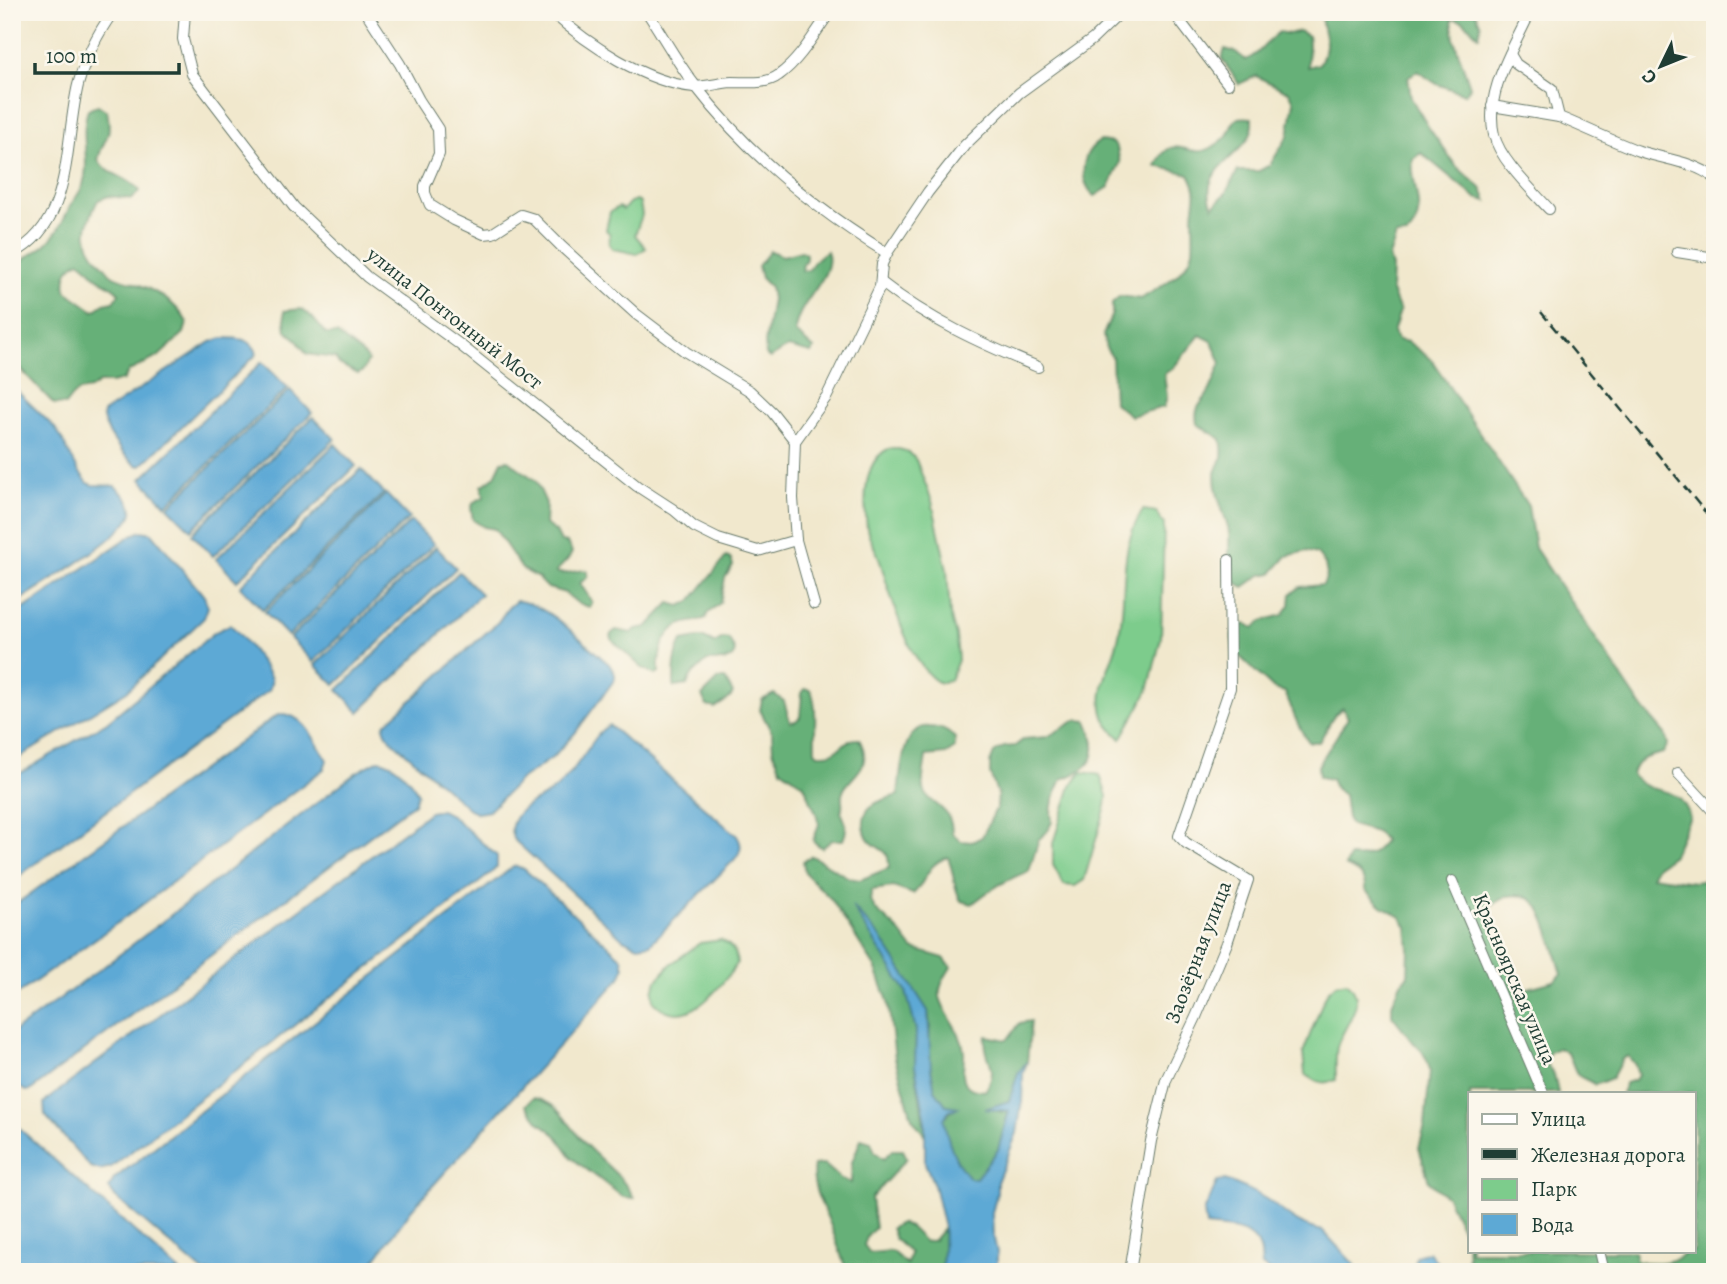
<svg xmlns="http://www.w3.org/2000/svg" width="1727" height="1284" viewBox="0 0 1727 1284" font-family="Alegreya,serif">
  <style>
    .green { fill: #7dcc8c; stroke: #4e8460; stroke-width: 2 }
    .forest { fill: #66b078; stroke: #427656; stroke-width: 2; fill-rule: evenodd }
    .water { fill: #5da9d5; stroke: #3e7384; stroke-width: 2 }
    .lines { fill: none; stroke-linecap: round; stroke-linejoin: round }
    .minor-casing { stroke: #68796a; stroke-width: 12 }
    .minor { stroke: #fff; stroke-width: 10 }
    .rail { stroke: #1f3d34; stroke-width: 2.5; stroke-dasharray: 10 5; stroke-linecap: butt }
    .labels { text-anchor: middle; stroke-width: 5; stroke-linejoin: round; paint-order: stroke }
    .street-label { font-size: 21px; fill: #1f3d34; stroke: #fbf7ec }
  </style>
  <rect width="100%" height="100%" fill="#fbf7ec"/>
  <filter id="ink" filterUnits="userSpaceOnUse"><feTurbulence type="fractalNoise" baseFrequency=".0143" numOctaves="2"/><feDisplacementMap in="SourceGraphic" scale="14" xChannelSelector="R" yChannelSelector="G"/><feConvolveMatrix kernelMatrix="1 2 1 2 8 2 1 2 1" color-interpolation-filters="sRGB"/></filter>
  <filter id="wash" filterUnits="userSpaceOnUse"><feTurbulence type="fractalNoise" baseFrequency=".00686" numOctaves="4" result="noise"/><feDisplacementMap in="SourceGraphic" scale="28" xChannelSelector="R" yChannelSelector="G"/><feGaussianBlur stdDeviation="1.57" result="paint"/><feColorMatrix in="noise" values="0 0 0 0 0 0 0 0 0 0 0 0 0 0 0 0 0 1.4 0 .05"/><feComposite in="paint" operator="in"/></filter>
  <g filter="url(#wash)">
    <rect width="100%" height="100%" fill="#f1e8cd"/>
    <g class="green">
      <polygon points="636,200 640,203 642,215 635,235 646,248 637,254 613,249 609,244 610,234 606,230 610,212 619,207 623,210 630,202"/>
      <path d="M888,449H899L909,452L916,460L932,501L947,570L950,614L956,636L958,660L950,680L940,683C909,668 889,590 879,558C876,548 868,539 867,528C864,503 862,462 888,449Z"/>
      <path d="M1143,510L1156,512L1164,524L1161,638L1148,691L1121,739C1111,729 1104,723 1102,708C1098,683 1115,659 1119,635C1128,590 1117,550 1143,510Z"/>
      <polygon points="1082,772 1100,775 1107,796 1106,806 1084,880 1075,886 1064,885 1053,865 1053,843 1071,786"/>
      <path d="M721,940C732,946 736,951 737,964C719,989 686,1034 654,1002L653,991L657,980L671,964L700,943Z"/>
      <path d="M1347,982C1370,1002 1343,1025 1337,1047C1335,1057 1336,1070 1336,1080C1323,1085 1316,1082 1305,1074L1303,1053L1323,1001L1328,991L1336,984Z"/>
    </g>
    <g class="forest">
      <path d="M1322,12H1475L1481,25L1479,36L1463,21L1452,18L1454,39L1470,87L1465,94L1437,84L1417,71L1408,77L1411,98L1429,128L1456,166L1481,188L1487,201L1476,198L1421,153L1413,159C1409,186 1431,213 1407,235L1396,236L1389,257L1392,267L1391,289L1400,311L1393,332L1398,340L1408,342L1431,359L1528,506L1535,548L1641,706L1665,734L1668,744L1663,753C1648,757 1636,758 1632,775C1651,800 1678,779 1690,817L1673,855L1656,867L1651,876L1694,882L1706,880L1715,883V1272H1468L1467,1239L1447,1197L1429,1182L1419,1148L1425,1125L1430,1070L1427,1060L1422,1051L1414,1043L1392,1015V1004L1401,983L1408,975L1409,949L1407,927L1401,917L1382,906L1365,890C1366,877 1357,871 1345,866L1349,857C1364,859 1377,854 1384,840L1376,832L1351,825L1347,818L1344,795L1335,788L1331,779L1319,777L1318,766L1348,718L1343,708L1335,714L1319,742H1309C1296,725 1293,711 1285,692L1274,689L1234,651L1232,636L1235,624H1247L1254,628L1262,621L1283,615L1290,605L1291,594L1300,587L1323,585L1327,575L1325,564L1317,554L1307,551L1287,556L1272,573L1261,575L1244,587C1241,585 1237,584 1235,581C1224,566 1232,544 1228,527C1223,509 1215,495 1215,475C1215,468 1219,467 1221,461C1224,454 1222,447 1221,439L1197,424C1194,405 1201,406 1209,392C1214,383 1217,372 1221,363L1212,341L1200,335L1173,368L1164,374L1167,397L1164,407L1131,416L1114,403L1112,357L1106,348L1103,335L1112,314V303L1120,296L1141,299C1159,287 1189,273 1193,250C1194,239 1193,227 1193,216C1194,196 1200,195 1189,174L1156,166C1172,128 1188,161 1211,148C1216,145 1225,139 1228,134C1235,120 1233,116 1252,118C1252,125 1253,132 1248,139C1233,161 1198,173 1213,207L1225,194L1238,171H1259L1270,165L1288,136L1294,102L1289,92L1256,76L1239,84L1222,59L1225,49L1236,52L1245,60C1260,55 1266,41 1279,32L1289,34L1299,31L1308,36C1311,47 1307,56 1308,67L1319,64C1335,39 1318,32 1322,12ZM1517,895C1525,896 1532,898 1537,905C1548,920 1556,955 1562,974L1554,981L1525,989L1515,983L1488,917V907L1507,896ZM1558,1048C1574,1053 1570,1066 1579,1076C1583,1079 1591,1081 1595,1085L1612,1078L1622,1059L1628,1056L1635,1065L1638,1075L1635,1080L1625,1083L1622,1093H1694V1251H1683V1255C1671,1264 1650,1264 1636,1260L1634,1251H1470V1093H1558L1554,1074L1545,1063L1549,1053Z"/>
      <path d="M98,105L107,111C113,141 103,136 98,160C108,176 128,176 140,191L132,199L109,196L98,200C85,226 80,241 101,263C105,266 108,272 112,275C118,279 126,280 132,282C153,289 178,303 187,323L184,333L158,357L129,371L123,380L111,383H99L90,389L79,391L71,397L65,405L54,404L12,360C12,333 7,292 18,268C25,254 37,253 46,244C60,231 63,219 72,203C76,197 81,191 83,185C91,161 79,133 88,110ZM79,261C86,265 88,268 93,274C101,282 111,284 119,293L114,302L104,304L94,311L66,291C64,277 66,269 79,261Z"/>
      <path d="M1101,141L1113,143L1117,148L1120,163L1109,187L1095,196C1078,183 1080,150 1101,141Z"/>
      <path d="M770,251L783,256L801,251L806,254V259L803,264L802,271L809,270C813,261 818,256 827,251C837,277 796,301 795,332L814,349L811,353L788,347L770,358L766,355L765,343L772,299L770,287L761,278L758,266Z"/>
      <polygon points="301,309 312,317 326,334 337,334 365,356 368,361 363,371 358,374 339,364 335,358 307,354 295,338 286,331 284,311"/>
      <path d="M508,460L536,481L546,503L545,524L556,532L561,542L567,543L572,552C570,560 561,565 556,572C567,577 576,568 587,571L588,577L580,583L592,602L590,607L579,604L565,593L548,588L537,577L522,569L495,529L484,527L473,520L471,508L474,502L484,497L482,486L495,476L502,461Z"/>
      <path d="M726,557L731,559L733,565L725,578L720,603L707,614L706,618C698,622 686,621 678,626C663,635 658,655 659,672L655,675L641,667L612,640L611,634L616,630L632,633L636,629L647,627L670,603L680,606L690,602Z"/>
      <path d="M698,638H704L714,643L723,638L729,639L735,651L733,657L724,661H707L690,677L687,685L674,687C674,670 674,656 682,641Z"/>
      <polygon points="719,679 725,679 733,693 730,698 715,708 707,706 702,696"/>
      <path d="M805,689L811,690C818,708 814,730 815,751L818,754C819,754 830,754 831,753C843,749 845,738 859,739C877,771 844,777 842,795C841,802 844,804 841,812C846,822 848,830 843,840H832L822,848L813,841L819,824L816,813L804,785L781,769L773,752L772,733L760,710L762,700L774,694L784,701L790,722L796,721L800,717L802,693Z"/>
      <path d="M1076,720L1087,721C1102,754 1094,768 1062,779L1053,800L1051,812L1052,822L1047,832L1039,839L1029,871C1007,879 990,889 972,904L961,901C953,887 954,872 948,857C925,865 928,880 913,894L893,887L872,890L870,900L876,910L900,932L913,949L944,958L951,967C946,976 938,986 940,997C945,1016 962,1031 964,1052C965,1062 960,1074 966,1084C971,1091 978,1090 985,1091C1002,1065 982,1061 986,1036L1007,1040L1020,1023L1031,1021L1027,1062L1018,1073L1009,1101L989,1108L1001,1112L1009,1110L998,1150L976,1178H970C955,1165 947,1139 943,1119L956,1107L946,1105L935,1090L933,1081L928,1053L930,1026L928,1011L881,938L857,912L906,991L916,1030L915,1066L926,1137L912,1118L895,1058L888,1001L875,967L831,899L805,873L803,861L812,856L849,878L860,880L889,868C889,848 883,853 871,842C866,838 865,832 864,827C862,804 880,801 898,795C900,776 902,722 930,727C941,728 947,730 955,738V748L946,754L926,756C925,765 922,777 923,785C926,807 952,803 952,833L961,841L972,842L982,837L997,807L998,795L990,774V763L994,753L1004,747L1015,746L1024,739L1047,737Z"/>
      <path d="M533,1098C561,1101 571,1131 589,1148C605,1164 623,1177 634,1198L623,1197L573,1159L556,1135L539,1122L526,1105Z"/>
      <path d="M861,1139L871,1142L875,1152L884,1159L892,1150H903L907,1158L871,1198L875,1228L868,1235L864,1245L870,1253L891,1251L907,1264L910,1253L895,1239L891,1228L900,1223L910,1227L925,1242L934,1240L944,1228L942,1272H847C842,1258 837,1243 832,1229C824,1206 810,1189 814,1165L824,1164L841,1179L851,1183L852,1162Z"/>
    </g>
    <g class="water">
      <path d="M223,338C237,338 253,338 257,354L144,463L140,466C127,463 100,425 103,413L211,342Z"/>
      <polygon points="262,362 288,388 166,505 141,479"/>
      <path d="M12,386L57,430L78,470L88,483L93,485L115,486C121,492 134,503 132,513C126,536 35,590 12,605Z"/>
      <polygon points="290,390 312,413 191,530 168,507"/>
      <polygon points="313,417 335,439 213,556 192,534"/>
      <polygon points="335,444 356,466 237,581 216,559"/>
      <polygon points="361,469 384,493 263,610 240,586"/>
      <polygon points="386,494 409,518 288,636 265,612"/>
      <polygon points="411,521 434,544 313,662 290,638"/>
      <polygon points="142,531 152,533 204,596 208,607 204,618 127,691 12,762 12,617 132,535"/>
      <polygon points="436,547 456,568 335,685 315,665"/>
      <polygon points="459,572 481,594 359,712 338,690"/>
      <path d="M516,601C547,602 585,645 609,664L615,674V679L575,733L552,758L519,781L489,811L478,813L469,809L389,738L384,728L386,723L498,622L508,608Z"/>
      <path d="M230,625C238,630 269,671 271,679C272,684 271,685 269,690L12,881V778L107,722L215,632Z"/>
      <path d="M283,714C305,715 316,743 327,760L324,769L130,914L12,998V907L276,716Z"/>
      <path d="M609,725L737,836C743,845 741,852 734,860L650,944L638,946L623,939L513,839L511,830C515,804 540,802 555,789C573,774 586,750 601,731Z"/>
      <path d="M379,760C395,762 410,779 418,793L414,803L31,1090L26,1091L12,1083V1033L102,968L357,772Z"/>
      <polygon points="441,810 451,815 497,856 497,867 490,874 111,1167 100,1170 90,1167 45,1115 44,1103 52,1096 430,812"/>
      <polygon points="514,866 524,869 622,958 624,968 620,978 412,1209 366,1272 203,1272 115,1197 109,1188 114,1179"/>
      <path d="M852,906L881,938L928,1011L931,1070L935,1090L946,1105L958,1107L948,1112L944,1119C947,1138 955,1165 970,1178H976L998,1150L1009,1111L985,1109L1009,1101L1018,1073L1027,1062L1023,1074L1022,1102L1017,1133L997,1182V1193L992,1213L993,1234L997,1252V1272H942L944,1228L934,1185L925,1163V1116L915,1066L916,1030L906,991Z"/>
      <polygon points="12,1122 180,1272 12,1272"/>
      <path d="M1225,1180C1239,1185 1253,1191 1266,1199C1285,1212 1298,1227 1323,1231L1361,1272H1270L1262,1266C1261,1261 1262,1255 1260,1249C1253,1227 1225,1229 1206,1226L1204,1212L1217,1182Z"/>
      <polygon points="1429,1252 1438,1264 1438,1272 1412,1272 1416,1256"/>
    </g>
  </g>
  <g filter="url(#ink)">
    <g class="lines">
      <defs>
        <g id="minor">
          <polyline points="185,12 183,39 192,74 294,207 367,277 459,344 637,486 674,510 694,527 718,539 758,551 796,540"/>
          <polyline points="366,12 400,64 419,100 438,129 439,154 425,186 425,193 430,205 454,220 484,234 493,233 521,215 534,219 562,247 636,314 686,352 750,391 772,412 795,441"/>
          <path d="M552,12C587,44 646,83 694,87C706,87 719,83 732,82C747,82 766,85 779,75C800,60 815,33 830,12"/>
          <path d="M647,12C663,36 677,62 694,84C746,152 815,209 887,253"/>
          <polyline points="1173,12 1228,84"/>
          <path d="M1530,12C1513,50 1484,92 1494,135C1500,160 1532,190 1549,209"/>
          <path d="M1510,54L1516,64L1552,89L1559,117C1586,128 1612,141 1639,151C1666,160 1692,161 1715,178"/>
          <polyline points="1492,106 1559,117"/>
          <polyline points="1677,252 1715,258"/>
          <path d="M12,254C74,223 64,143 78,85C85,59 97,34 113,12"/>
          <path d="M882,283C929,320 982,344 1038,367"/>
          <polyline points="814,604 796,540 793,498 795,441 827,396 880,287 882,264 887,253 928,192 965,145 1019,93 1093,39 1121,12"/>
          <polyline points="1678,773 1715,813"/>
          <polyline points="1452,881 1543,1093"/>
          <polyline points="1599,1251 1604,1272"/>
          <polyline points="1130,1272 1151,1141 1166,1080 1196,1017 1227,943 1248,880 1186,843 1179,836 1230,688 1229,560"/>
        </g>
      </defs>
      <use href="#minor" class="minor-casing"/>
      <use href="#minor" class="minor"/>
      <polyline class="rail" points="1541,312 1715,524"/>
    </g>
  </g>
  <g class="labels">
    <g class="street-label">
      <text transform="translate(455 318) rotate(38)" y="7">улица Понтонный Мост</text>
      <text transform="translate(1198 952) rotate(-69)" y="7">Заозёрная улица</text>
      <text transform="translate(1515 979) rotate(67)" y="7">Красноярская улица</text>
    </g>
  </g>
  <rect width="1727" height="1284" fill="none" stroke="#fbf7ec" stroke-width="42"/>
  <rect x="1468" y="1092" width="228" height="161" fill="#fbf7ec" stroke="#a3ada2" stroke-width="2"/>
  <rect x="1482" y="1114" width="35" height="10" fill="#ffffff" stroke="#a3ada2" stroke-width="2"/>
  <text x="1531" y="1126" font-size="21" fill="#1f3d34">Улица</text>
  <rect x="1482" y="1149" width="35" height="10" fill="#1f3d34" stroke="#a3ada2" stroke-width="2"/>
  <text x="1531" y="1162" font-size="21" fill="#1f3d34">Железная дорога</text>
  <rect x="1482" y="1179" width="35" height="21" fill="#7dcc8c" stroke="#a3ada2" stroke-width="2"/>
  <text x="1531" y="1196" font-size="21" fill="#1f3d34">Парк</text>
  <rect x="1482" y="1214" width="35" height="21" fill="#5da9d5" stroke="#a3ada2" stroke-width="2"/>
  <text x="1531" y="1232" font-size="21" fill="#1f3d34">Вода</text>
  <g transform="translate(1661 66) rotate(227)" stroke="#fbf7ec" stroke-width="5" paint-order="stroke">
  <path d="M0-5L12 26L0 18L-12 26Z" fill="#1f3d34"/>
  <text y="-10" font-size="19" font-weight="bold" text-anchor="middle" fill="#1f3d34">С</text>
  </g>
  <path d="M35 63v10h144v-10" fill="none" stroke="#1f3d34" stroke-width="3.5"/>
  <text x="46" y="63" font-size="21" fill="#1f3d34" stroke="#fbf7ec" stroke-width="5" paint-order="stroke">100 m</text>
</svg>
